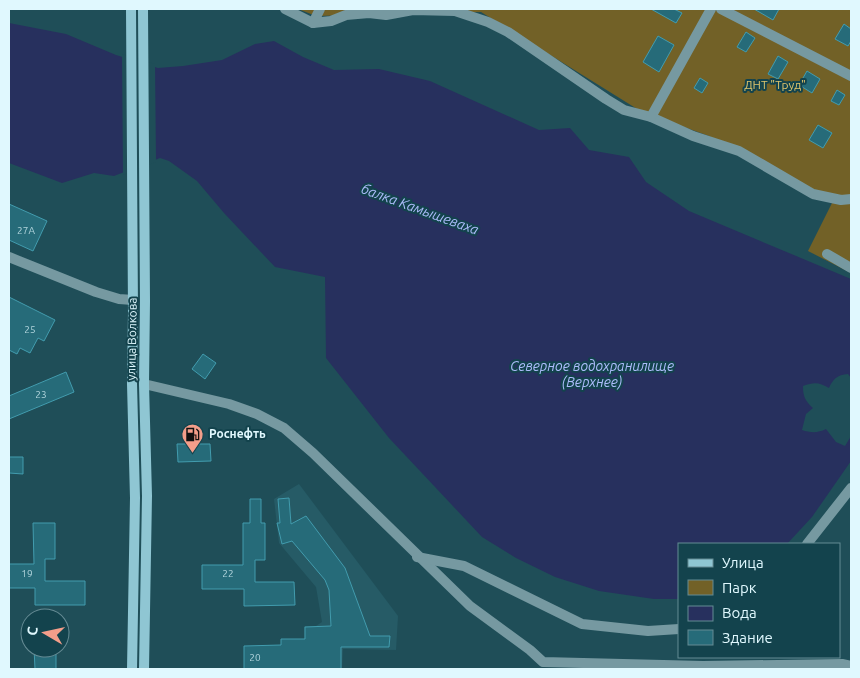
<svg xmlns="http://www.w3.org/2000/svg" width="860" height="678" viewBox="0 0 860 678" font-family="Ubuntu,sans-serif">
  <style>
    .built { fill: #265b66 }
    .green { fill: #726127 }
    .water { fill: #27305e }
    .pier { fill: #1f4e58 }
    .building { fill: #266b79; stroke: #429cae }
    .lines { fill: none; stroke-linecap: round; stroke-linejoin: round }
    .minor { stroke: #7699a1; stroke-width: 10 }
    .tertiary { stroke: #7699a1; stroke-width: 10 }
    .secondary { stroke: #8fc6d3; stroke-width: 10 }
    .labels { text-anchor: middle; stroke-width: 4; stroke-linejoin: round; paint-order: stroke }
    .number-label { font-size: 10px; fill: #b2d5dd }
    .park-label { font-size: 12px; fill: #dfc56c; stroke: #13434d }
    .street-label { font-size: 12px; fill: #e0f8fe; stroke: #13434d }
    .poi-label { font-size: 12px; font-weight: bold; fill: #e0f8fe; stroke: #13434d; text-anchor: start }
    .water-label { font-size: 14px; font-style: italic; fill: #adbcfb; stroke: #13434d }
  </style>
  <rect width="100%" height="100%" fill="#1f4e58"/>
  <polygon class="built" points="299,484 398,616 396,650 343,649 342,669 305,669 304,626 316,626 322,622 316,587 279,543 274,499"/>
  <polygon class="green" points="298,9 851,9 851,273 808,251 833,201 709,136 642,112 481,12 316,16"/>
  <path class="water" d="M9,23L66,34L116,55L158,68L183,66L222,60L255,44L274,41L303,57L334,70L379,69L430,81L539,130L570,128L589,150L629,157L646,182L689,211L851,279V378L848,374C837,375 833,379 829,388C819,382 814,382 803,386C803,396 805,401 813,408L806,414L802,430C811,433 818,433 826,429L836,442L845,446L851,436V461L812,517L787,544H679V599H654L599,591L555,577L516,558L482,537L389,438L326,358L325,277L275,267L224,213L197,181L169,161L160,158L114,176L94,173L62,183L9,163Z"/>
  <polygon class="pier" points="122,54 155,64 156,162 123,175"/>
  <g class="building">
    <polygon points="651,9 674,9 682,13 676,23"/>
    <polygon points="754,9 779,9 773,20"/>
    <polygon points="844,24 851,29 851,41 848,46 835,39"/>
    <polygon points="746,32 755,38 746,52 737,47"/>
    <polygon points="658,36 674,45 659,72 643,62"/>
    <polygon points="778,56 788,62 778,79 768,74"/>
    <polygon points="807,71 820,79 812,93 799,85"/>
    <polygon points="700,78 708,83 702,93 694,88"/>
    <polygon points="837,90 845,95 839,105 831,101"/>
    <polygon points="818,125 832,133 823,148 809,140"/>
    <polygon points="9,204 47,221 33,251 9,240"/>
    <polygon points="9,297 55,320 44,341 38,338 30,353 20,348 17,354 9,350"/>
    <polygon points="203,354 216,363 205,379 192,369"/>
    <polygon points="66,372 74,392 9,419 9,396"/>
    <polygon points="177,444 210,444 211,461 178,462"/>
    <polygon points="9,457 23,457 23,474 9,473"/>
    <polygon points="289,498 291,524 306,516 345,568 370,636 390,636 389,647 341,647 341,669 244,669 244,646 281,645 281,639 305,639 305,627 331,626 329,590 325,580 292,541 282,544 277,523 280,523 278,499"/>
    <polygon points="250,499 261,499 261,523 265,523 265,560 255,560 255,582 294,582 295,605 244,606 244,589 202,589 202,565 243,565 243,523 250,523"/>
    <polygon points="33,523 55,523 55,559 45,559 45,581 85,581 85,605 35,605 35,588 9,588 9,564 34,564"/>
    <polygon points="34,648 56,648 56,669 35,669"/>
  </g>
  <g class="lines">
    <g class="minor">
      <polyline points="285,9 313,23 331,21 346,15 369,13 386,15 413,10 455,11 488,22 508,32 606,99 624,110 651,117 693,136 739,151 813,194 841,200 851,199"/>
      <polyline points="721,9 851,76"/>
      <polyline points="313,23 320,9"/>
      <polyline points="651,117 711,9"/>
      <polyline points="827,254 851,268"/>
      <polyline points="144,384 229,404 257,414 284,428 313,453 470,606 530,650 543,662 703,666 842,664 851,666"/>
      <polyline points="807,544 851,488"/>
      <polyline points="417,557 464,566 582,624 648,631 679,629"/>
    </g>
    <polyline class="tertiary" points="9,257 96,292 119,299 133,300"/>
    <g class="secondary">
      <polyline points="131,9 133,312 132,384 135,498 132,669"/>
      <polyline points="143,9 145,301 144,384 147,496 144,669"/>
    </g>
  </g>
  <defs>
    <symbol id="fuel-pin" viewBox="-11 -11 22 30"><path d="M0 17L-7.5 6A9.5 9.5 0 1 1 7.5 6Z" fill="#f49e8a" stroke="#13434d"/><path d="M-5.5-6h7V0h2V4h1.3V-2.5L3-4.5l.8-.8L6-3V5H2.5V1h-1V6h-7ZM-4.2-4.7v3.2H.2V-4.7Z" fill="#111"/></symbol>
  </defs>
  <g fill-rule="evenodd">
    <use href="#fuel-pin" x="180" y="422" width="25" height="34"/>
  </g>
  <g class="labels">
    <g class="number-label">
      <text x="26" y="234">27А</text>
      <text x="30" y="333">25</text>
      <text x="41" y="398">23</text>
      <text x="27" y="577">19</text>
      <text x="228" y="577">22</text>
      <text x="255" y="661">20</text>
    </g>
    <g class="park-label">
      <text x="775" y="89">ДНТ "Труд"</text>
    </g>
    <g class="street-label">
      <text transform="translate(132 339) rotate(-89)" y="4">улица Волкова</text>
    </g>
    <g class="poi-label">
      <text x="209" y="438">Роснефть</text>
    </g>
    <g class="water-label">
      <text transform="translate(420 209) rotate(20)" y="5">балка Камышеваха</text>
      <text x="592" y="371">Северное водохранилище<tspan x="592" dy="16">(Верхнее)</tspan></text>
    </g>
  </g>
  <rect width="860" height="678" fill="none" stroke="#e0f8fe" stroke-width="20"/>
  <rect x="678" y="543" width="162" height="115" fill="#13434d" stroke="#658b94"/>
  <rect x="688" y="559" width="25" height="8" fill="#8fc6d3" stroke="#658b94"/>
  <text x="722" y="568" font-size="15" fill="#e0f8fe">Улица</text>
  <rect x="688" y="580" width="25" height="15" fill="#726127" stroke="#658b94"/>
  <text x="722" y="593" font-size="15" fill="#e0f8fe">Парк</text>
  <rect x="688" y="606" width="25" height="15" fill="#27305e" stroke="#658b94"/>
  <text x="722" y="618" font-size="15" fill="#e0f8fe">Вода</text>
  <rect x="688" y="630" width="25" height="15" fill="#266b79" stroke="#658b94"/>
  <text x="722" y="643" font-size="15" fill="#e0f8fe">Здание</text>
  <g transform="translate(45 633) rotate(279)"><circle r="24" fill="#13434d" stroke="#658b94"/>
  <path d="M0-4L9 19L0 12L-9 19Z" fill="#f49e8a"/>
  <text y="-8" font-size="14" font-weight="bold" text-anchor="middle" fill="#e0f8fe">С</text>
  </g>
</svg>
